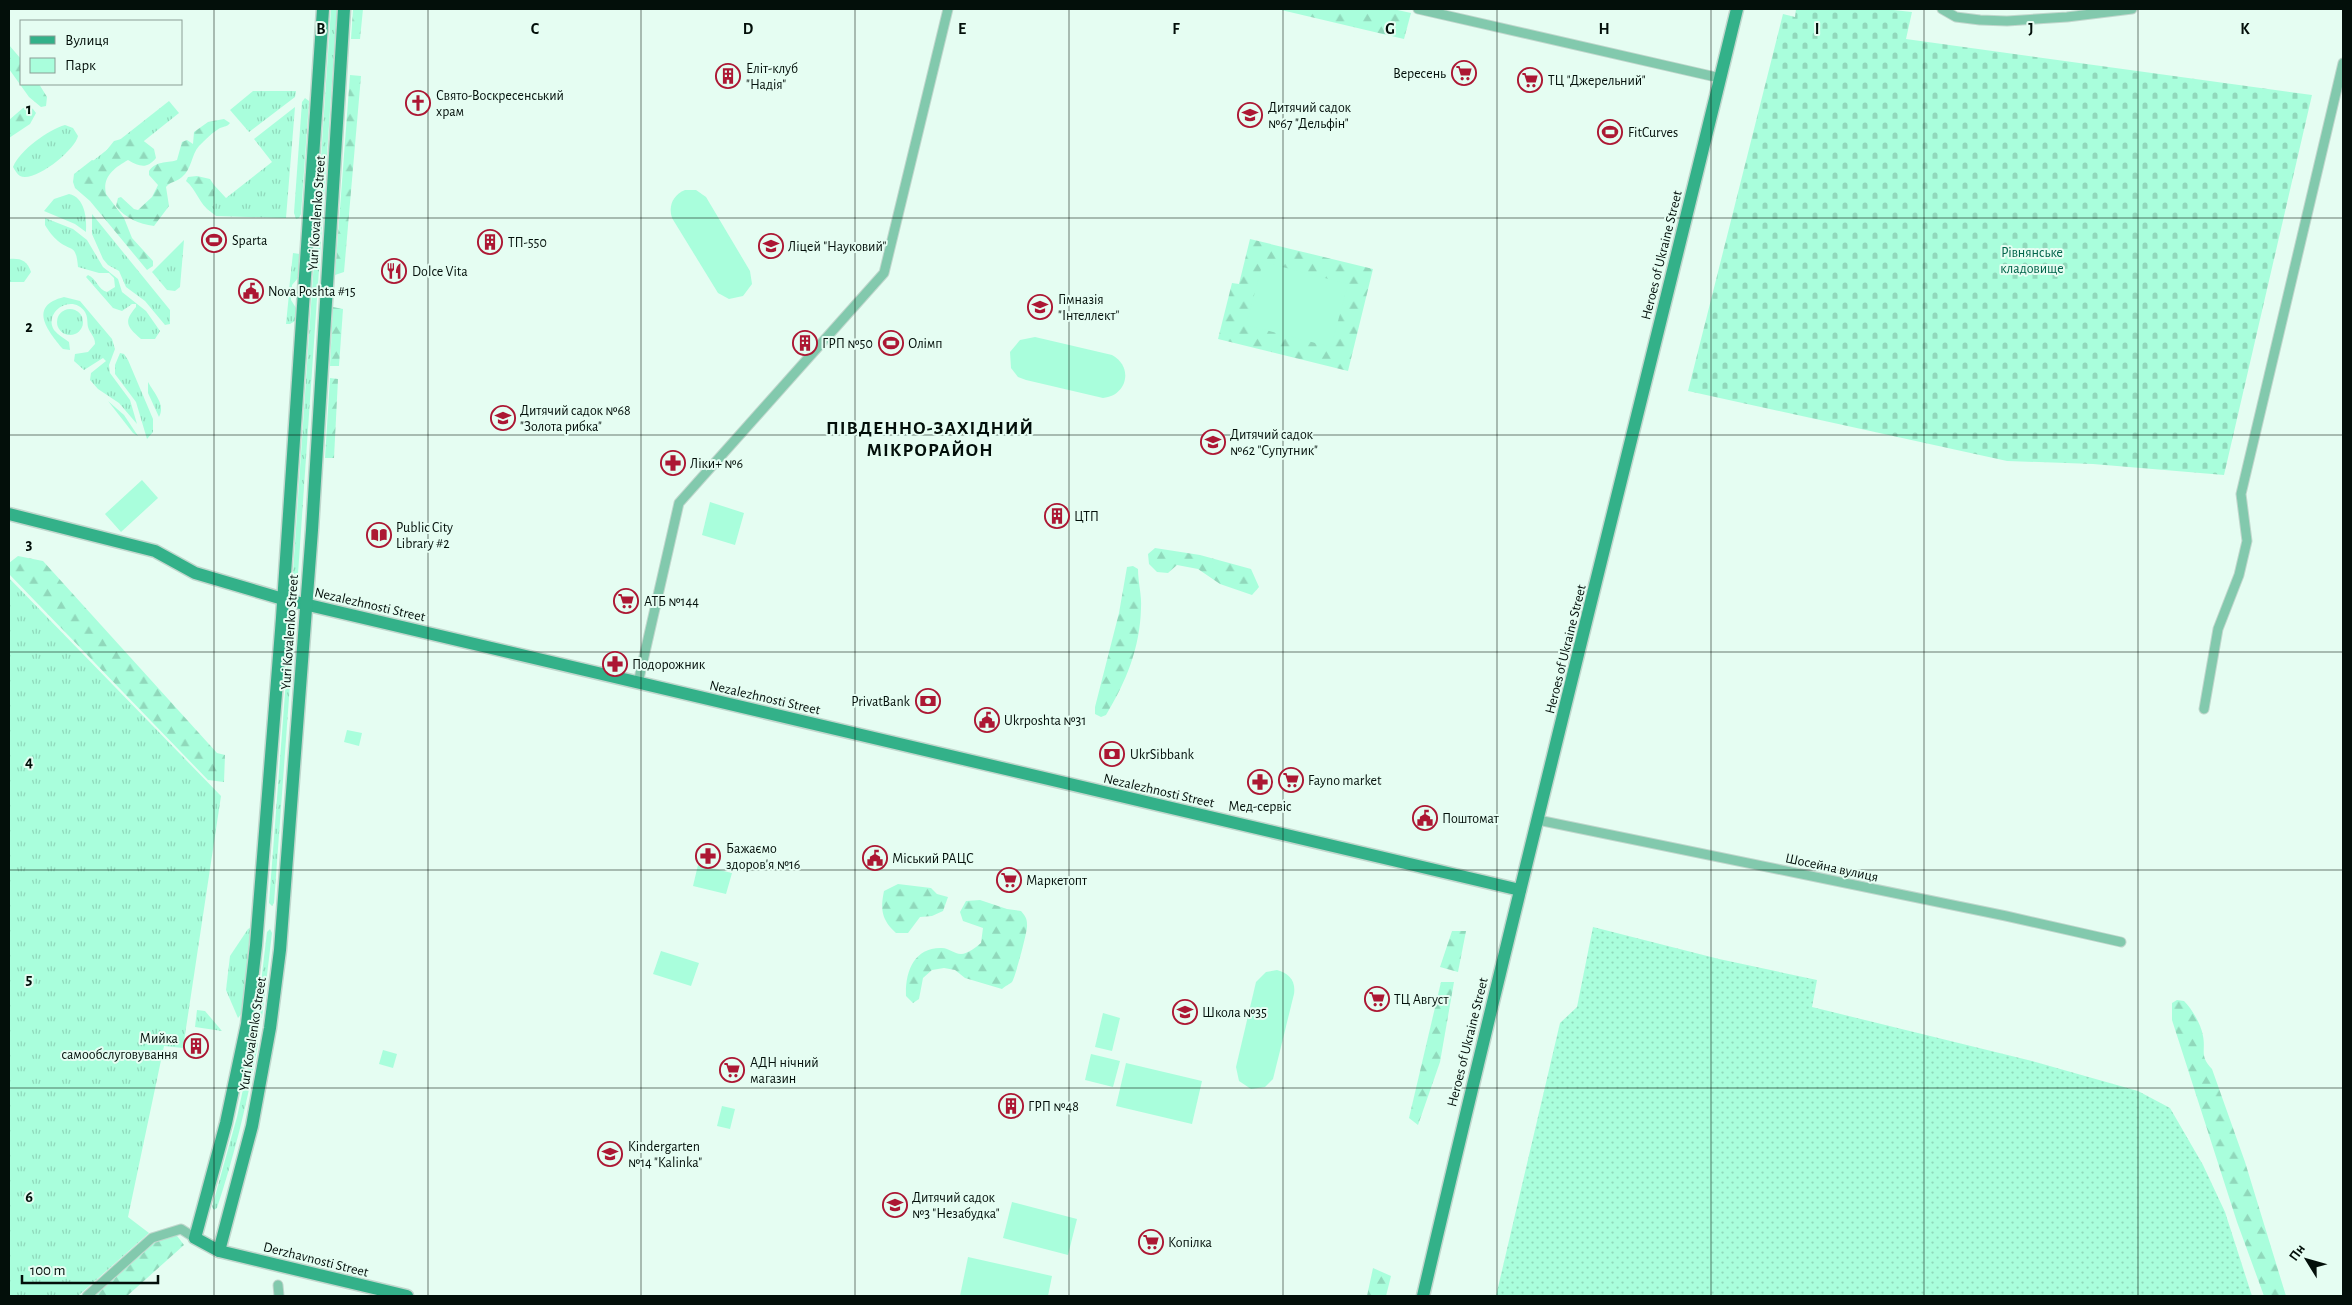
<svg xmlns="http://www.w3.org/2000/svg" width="2352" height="1305" viewBox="0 0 2352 1305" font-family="'Alegreya Sans',sans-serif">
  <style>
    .grass { fill: url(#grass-tufts) }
    .forest { fill: url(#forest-firs) }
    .cemetery { fill: url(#cemetery-stones) }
    .park { fill: #a9fedc }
    .garden { fill: url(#garden-dots) }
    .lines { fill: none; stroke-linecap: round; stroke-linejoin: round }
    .street-casing { stroke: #c1d7cd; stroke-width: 11 }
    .secondary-casing { stroke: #c1d7cd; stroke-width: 15 }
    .street { stroke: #82c9ad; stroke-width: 9 }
    .secondary { stroke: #33b189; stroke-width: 12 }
    .grid { fill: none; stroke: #030f0a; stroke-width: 1; stroke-opacity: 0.55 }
    .labels { text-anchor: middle; stroke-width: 4; stroke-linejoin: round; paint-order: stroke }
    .poi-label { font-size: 14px; fill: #030f0a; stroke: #e5fdf2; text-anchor: start }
    .street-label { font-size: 14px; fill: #030f0a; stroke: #e5fdf2 }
    .park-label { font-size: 14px; fill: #00644a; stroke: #e5fdf2 }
    .district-label { font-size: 19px; font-weight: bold; letter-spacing: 1px; fill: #030f0a; stroke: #e5fdf2 }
    .grid-label { font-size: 16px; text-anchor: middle; font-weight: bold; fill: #030f0a; stroke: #e5fdf2; stroke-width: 4; stroke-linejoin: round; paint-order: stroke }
  </style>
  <defs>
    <pattern id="grass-tufts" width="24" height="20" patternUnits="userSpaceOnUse" patternTransform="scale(1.25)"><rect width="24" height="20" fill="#a9fedc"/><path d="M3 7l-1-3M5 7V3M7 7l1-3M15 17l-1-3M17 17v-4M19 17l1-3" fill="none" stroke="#90d8bb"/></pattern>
    <pattern id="forest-firs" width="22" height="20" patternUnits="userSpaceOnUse" patternTransform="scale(1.25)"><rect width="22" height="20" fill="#a9fedc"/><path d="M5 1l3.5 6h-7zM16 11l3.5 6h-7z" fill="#90d8bb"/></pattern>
    <pattern id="cemetery-stones" width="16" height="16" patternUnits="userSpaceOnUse" patternTransform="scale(1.25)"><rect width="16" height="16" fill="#a9fedc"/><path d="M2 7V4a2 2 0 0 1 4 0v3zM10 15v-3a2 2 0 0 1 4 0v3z" fill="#90d8bb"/></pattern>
    <pattern id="garden-dots" width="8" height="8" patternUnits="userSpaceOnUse" patternTransform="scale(1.25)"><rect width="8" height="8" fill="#a9fedc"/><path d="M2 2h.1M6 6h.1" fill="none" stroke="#90d8bb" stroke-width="1.8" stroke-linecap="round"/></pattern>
  </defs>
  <rect width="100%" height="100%" fill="#e5fdf2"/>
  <g class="grass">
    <polygon points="331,9 337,9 298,574 296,576 293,573"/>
    <polygon points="253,91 296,91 295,97 249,132 230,110"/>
    <polygon points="305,98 309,101 301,214 299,218 296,219 294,213 302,102"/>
    <polygon points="169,101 179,113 85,188 75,175"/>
    <polygon points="295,107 286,218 216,216 206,208 210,210 214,203 214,185 226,198 272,162 254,139"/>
    <path d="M65,125L73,128L78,136C75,150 35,183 20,176C17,174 15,170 13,167C20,150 48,130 65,125Z"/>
    <path d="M69,194C85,197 87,219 86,232L75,224L44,211L54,199Z"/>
    <polygon points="92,214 170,310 170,324 165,325 145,301 126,287 119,271 108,265 103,259 92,234"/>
    <path d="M45,218L73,229L87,240L103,267L118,279L122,292L146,311L160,331L155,339H141C127,327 123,322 136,307V304H132L122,311L113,308L86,277L88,275C97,279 98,290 107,292L115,287L114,278L109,273H99L78,267C76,243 71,252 58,241C53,237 48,230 45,225Z"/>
    <polygon points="184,240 180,287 175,291 167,290 152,272"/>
    <polygon points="293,253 300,254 298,278 292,285 292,291 289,290"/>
    <path d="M9,259C20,258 27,260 31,272L24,282H9Z"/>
    <polygon points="289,294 291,295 291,300 296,308 295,321 290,324 286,324"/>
    <path d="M64,297L80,301L112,339L115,349L109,365L110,373L130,400L137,424L119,403L98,389L90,380L91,373L106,361L103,358L84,370L74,361L75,354L88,352L95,344C95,336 90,334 88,327C87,322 88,317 85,312C73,293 43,311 54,330C58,335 64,338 69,342L70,350L63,349C47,330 28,306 64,297Z"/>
    <circle cx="70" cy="322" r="13"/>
    <polygon points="120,353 124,354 128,360 153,419 153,432 147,439 136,402 115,374 115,365"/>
    <path d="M148,382C154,393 166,405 159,417L148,393Z"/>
    <polygon points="108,401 124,415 138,436 133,433"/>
    <polygon points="9,578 221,796 183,1048 164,1046 128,1217 149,1233 78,1296 9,1296"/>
    <polygon points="290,628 294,630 274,903 272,906 269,903"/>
    <polygon points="250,928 252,931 242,1013 238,1018 226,990 230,956 248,929"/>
    <polygon points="270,929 272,933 262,1017 260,1019 257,1016 267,932"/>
    <polygon points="197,1010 205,1011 222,1031 195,1027"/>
    <path d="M256,1041L258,1044C248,1099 235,1154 217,1208L214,1210L212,1207L237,1117L253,1043Z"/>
  </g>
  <g class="forest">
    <polygon points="353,9 363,9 360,39 351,39"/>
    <polygon points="1277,9 1393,9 1411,13 1404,39"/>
    <polygon points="9,45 21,59 21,84 39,84 47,97 46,106 41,107 29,97 9,69"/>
    <polygon points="350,75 361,76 344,272 335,275"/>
    <polygon points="28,107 33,109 36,113 30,124 9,138 9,120 23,108"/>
    <path d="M224,119L230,123C227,127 225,126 220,128C213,132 205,140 199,146C191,155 192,169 182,177C177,182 171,181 166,187L169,206L154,226C139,224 125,218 116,206L118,198L121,197L134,209L138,210L152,197L158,185L149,175V171C157,160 165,164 177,160L182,142L187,140L193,144L194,132L208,122Z"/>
    <path d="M136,135L154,149L156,158C147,169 140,167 128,160C114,168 102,177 106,194L124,218L132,238L153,261V266L147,270L90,201L75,188L73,182L74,174L92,160L105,164L109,160L106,151L114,141Z"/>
    <path d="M197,176L210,179L214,185V203L210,211C200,205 196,189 186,181L188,177Z"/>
    <polygon points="1250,239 1373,269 1348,371 1218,339 1232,283 1239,284"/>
    <polygon points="333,307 343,309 339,366 330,366"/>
    <polygon points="330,378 338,379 334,458 325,458"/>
    <polygon points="1155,548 1200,555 1251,569 1259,587 1252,595 1220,584 1198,569 1177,565 1168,573 1157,572 1149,564 1148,554"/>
    <polygon points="18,556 43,561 217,753 225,755 224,782 208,780 9,574 9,563"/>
    <path d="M1133,566L1138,569C1138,582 1142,596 1141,608C1140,648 1126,682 1106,715L1101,717L1095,714V707L1119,613L1127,567Z"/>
    <path d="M898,884L931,888L937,894L948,897L943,911L932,916L920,917L908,933H896C882,920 880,910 884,891Z"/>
    <path d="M980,900L1007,909L1021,911C1025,916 1027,918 1027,925C1028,930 1015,978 1012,982C1010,984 1005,986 1002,989L965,978L955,970L944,968L932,970L923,978L919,999L913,1003L906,996C905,972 914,947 942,948C949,948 954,954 961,954C968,954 976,947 981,943L983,928L963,921L960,912L966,901Z"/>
    <polygon points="1452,931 1466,931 1458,972 1440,967"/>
    <polygon points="1441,982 1454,982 1440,1062 1418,1125 1409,1118"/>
    <path d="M2177,1000L2184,1001C2192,1009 2201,1024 2203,1036C2206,1051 2199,1055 2212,1069L2245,1162L2286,1296H2264L2237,1222L2172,1020V1003Z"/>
    <polygon points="171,1228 184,1245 127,1296 95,1296"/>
    <polygon points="1373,1268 1391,1276 1386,1296 1367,1296"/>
  </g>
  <polygon class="cemetery" points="1796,9 1884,9 1912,12 1906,39 2312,95 2224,475 2093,464 2007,461 1688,391 1783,14 1795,17"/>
  <g class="park">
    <path d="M685,190H696L706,197L750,271L752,284L743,296L729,299L718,293L672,218C668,206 673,195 685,190Z"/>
    <polygon points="1263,262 1348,284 1331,347 1246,325"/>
    <path d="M1035,337L1112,355C1134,367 1127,396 1103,398L1026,380L1018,377L1011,368L1010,352L1020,340Z"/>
    <polygon points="142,480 158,498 121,532 105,514"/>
    <polygon points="710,502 744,513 735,545 702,535"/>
    <polygon points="347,730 362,733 359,746 344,742"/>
    <polygon points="698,865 732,873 726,894 693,886"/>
    <polygon points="661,951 699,963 691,986 653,974"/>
    <path d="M1277,970C1289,973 1296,981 1294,994L1273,1079L1265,1087L1251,1089L1239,1081L1236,1067L1256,982L1266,972Z"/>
    <polygon points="1103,1013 1120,1018 1112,1051 1095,1047"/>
    <polygon points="383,1050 397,1054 393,1068 379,1064"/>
    <polygon points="1091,1054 1120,1061 1113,1087 1085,1080"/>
    <polygon points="1126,1063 1202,1081 1192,1124 1116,1106"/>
    <polygon points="722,1106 735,1109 730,1129 717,1126"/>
    <polygon points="1012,1202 1077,1219 1068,1255 1003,1238"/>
    <polygon points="968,1257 1052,1276 1048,1296 960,1296"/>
  </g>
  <polygon class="garden" points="1593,927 1719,959 1817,980 1812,1007 2032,1061 2138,1091 2170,1108 2203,1165 2225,1212 2252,1296 1496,1296 1560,1023 1577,1007"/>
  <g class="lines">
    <defs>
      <g id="street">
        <polyline points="1418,9 1720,78"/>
        <polyline points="1942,9 1956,17 1980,20 2007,21 2067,17 2132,9"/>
        <polyline points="638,683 679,503 884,273 948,9"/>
        <polyline points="2204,709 2218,629 2239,575 2247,541 2241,494 2343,63"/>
        <polyline points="1538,820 2006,916 2121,942"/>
        <polyline points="278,1285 279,1296"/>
        <polyline points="87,1296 152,1238 181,1229 195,1238"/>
      </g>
      <g id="secondary">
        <polyline points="323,9 282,618 256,945 247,1024 226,1123 195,1238 219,1251 407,1296"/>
        <polyline points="9,514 155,551 195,573 283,599 1520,890"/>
        <polyline points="219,1251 252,1126 270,1028 280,950 312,530 344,9"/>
        <path d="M1423,1296C1523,866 1633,438 1737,9"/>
      </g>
    </defs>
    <use href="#street" class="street-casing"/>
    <use href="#secondary" class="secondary-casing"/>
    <use href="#street" class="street"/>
    <use href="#secondary" class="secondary"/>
  </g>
  <path class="grid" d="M214,9V1296M428,9V1296M641,9V1296M855,9V1296M1069,9V1296M1283,9V1296M1497,9V1296M1711,9V1296M1924,9V1296M2138,9V1296M9,218H2343M9,435H2343M9,652H2343M9,870H2343M9,1088H2343"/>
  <defs>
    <symbol id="supermarket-ring" viewBox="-11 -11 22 22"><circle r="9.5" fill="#e5fdf2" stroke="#ac1733" stroke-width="1.5"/><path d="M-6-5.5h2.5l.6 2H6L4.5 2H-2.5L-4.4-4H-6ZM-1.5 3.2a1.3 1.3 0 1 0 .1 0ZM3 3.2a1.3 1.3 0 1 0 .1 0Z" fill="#ac1733"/></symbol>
    <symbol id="building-ring" viewBox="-11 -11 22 22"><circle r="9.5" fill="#e5fdf2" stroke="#ac1733" stroke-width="1.5"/><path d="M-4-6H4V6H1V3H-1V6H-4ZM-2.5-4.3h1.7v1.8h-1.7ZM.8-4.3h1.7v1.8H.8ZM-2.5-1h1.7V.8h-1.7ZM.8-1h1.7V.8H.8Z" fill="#ac1733"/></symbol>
    <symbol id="church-ring" viewBox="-11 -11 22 22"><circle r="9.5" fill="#e5fdf2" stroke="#ac1733" stroke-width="1.5"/><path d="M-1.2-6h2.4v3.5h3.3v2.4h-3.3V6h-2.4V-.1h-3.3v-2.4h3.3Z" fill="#ac1733"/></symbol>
    <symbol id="school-ring" viewBox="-11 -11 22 22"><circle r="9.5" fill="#e5fdf2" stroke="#ac1733" stroke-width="1.5"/><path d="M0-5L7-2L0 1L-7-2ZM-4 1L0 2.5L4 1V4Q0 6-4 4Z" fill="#ac1733"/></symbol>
    <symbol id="stadium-ring" viewBox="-11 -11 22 22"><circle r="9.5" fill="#e5fdf2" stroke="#ac1733" stroke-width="1.5"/><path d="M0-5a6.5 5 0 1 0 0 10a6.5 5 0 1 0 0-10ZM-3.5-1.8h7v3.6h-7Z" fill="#ac1733"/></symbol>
    <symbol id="restaurant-ring" viewBox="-11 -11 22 22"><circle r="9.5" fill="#e5fdf2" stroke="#ac1733" stroke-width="1.5"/><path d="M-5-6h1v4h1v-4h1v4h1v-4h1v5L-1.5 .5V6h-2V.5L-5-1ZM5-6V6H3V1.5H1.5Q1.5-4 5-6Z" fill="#ac1733"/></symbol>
    <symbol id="civic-ring" viewBox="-11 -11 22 22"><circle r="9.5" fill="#e5fdf2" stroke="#ac1733" stroke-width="1.5"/><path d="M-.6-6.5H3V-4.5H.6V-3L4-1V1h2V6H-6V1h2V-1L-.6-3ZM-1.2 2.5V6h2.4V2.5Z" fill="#ac1733"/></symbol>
    <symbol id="pharmacy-ring" viewBox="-11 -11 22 22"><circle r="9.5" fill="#e5fdf2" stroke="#ac1733" stroke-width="1.5"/><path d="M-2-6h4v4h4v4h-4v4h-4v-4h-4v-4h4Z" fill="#ac1733"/></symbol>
    <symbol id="library-ring" viewBox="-11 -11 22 22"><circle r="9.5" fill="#e5fdf2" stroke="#ac1733" stroke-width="1.5"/><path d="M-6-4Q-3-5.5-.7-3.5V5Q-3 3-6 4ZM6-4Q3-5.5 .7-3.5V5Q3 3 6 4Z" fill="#ac1733"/></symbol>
    <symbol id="bank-ring" viewBox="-11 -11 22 22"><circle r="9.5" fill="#e5fdf2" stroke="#ac1733" stroke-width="1.5"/><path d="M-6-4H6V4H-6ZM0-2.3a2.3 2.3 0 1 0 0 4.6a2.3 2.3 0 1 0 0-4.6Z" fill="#ac1733"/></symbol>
  </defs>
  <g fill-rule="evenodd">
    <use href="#supermarket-ring" x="1450" y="59" width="28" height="28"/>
    <use href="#building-ring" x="714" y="62" width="28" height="28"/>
    <use href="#supermarket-ring" x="1516" y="66" width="28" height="28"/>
    <use href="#church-ring" x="404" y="89" width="28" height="28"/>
    <use href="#school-ring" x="1236" y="101" width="28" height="28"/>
    <use href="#stadium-ring" x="1596" y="118" width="28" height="28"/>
    <use href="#stadium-ring" x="200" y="226" width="28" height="28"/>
    <use href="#building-ring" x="476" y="228" width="28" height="28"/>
    <use href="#school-ring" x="757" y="232" width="28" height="28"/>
    <use href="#restaurant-ring" x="380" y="257" width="28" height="28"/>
    <use href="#civic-ring" x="237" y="277" width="28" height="28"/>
    <use href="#school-ring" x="1026" y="293" width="28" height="28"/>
    <use href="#building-ring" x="791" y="329" width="28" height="28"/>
    <use href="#stadium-ring" x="877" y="329" width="28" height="28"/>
    <use href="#school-ring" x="489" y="404" width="28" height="28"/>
    <use href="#school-ring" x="1199" y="428" width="28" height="28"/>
    <use href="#pharmacy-ring" x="659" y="449" width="28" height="28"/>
    <use href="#building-ring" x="1043" y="502" width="28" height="28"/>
    <use href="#library-ring" x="365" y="521" width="28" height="28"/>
    <use href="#supermarket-ring" x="612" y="587" width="28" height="28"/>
    <use href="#pharmacy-ring" x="601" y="650" width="28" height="28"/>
    <use href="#bank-ring" x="914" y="687" width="28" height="28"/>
    <use href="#civic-ring" x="973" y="706" width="28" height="28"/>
    <use href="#bank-ring" x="1098" y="740" width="28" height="28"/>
    <use href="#supermarket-ring" x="1277" y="766" width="28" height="28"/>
    <use href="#pharmacy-ring" x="1246" y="768" width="28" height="28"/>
    <use href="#civic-ring" x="1411" y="804" width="28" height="28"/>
    <use href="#pharmacy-ring" x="694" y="842" width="28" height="28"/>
    <use href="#civic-ring" x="861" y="844" width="28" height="28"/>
    <use href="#supermarket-ring" x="995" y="866" width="28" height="28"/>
    <use href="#supermarket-ring" x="1363" y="985" width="28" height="28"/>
    <use href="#school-ring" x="1171" y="998" width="28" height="28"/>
    <use href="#building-ring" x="182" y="1032" width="28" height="28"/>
    <use href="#supermarket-ring" x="718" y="1056" width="28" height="28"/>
    <use href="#building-ring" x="997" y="1092" width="28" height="28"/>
    <use href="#school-ring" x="596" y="1140" width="28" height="28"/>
    <use href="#school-ring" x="881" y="1191" width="28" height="28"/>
    <use href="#supermarket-ring" x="1137" y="1228" width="28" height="28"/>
  </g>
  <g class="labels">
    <g class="poi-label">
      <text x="746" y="73">Еліт-клуб<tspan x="746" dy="16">"Надія"</tspan></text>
      <text x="1446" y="78" text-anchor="end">Вересень</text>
      <text x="1548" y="85">ТЦ "Джерельний"</text>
      <text x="436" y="100">Свято-Воскресенський<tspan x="436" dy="16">храм</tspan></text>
      <text x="1268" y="112">Дитячий садок<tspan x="1268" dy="16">№67 "Дельфін"</tspan></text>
      <text x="1628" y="137">FitCurves</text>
      <text x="232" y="245">Sparta</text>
      <text x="508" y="247">ТП-550</text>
      <text x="788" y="251">Ліцей "Науковий"</text>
      <text x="412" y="276">Dolce Vita</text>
      <text x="268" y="296">Nova Poshta #15</text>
      <text x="1058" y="304">Гімназія<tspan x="1058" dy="16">"Інтеллект"</tspan></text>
      <text x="822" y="348">ГРП №50</text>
      <text x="908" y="348">Олімп</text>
      <text x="520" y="415">Дитячий садок №68<tspan x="520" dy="16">"Золота рибка"</tspan></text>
      <text x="1230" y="439">Дитячий садок<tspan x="1230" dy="16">№62 "Супутник"</tspan></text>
      <text x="690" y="468">Ліки+ №6</text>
      <text x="1074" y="521">ЦТП</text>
      <text x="396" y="532">Public City<tspan x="396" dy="16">Library #2</tspan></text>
      <text x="644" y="606">АТБ №144</text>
      <text x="632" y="669">Подорожник</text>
      <text x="910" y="706" text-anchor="end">PrivatBank</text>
      <text x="1004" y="725">Ukrposhta №31</text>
      <text x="1130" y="759">UkrSibbank</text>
      <text x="1308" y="785">Fayno market</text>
      <text x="1260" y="811" text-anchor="middle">Мед-сервіс</text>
      <text x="1442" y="823">Поштомат</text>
      <text x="726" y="853">Бажаємо<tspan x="726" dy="16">здоров'я №16</tspan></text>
      <text x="892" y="863">Міський РАЦС</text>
      <text x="1026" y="885">Маркетопт</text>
      <text x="1394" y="1004">ТЦ Август</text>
      <text x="1202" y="1017">Школа №35</text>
      <text x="178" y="1043" text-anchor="end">Мийка<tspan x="178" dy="16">самообслуговування</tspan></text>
      <text x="750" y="1067">АДН нічний<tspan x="750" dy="16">магазин</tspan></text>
      <text x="1028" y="1111">ГРП №48</text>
      <text x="628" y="1151">Kindergarten<tspan x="628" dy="16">№14 "Kalinka"</tspan></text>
      <text x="912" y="1202">Дитячий садок<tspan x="912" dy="16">№3 "Незабудка"</tspan></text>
      <text x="1168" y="1247">Копілка</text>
    </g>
    <g class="street-label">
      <text transform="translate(316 213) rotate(-86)" y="5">Yuri Kovalenko Street</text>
      <text transform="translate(1661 255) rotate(-76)" y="5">Heroes of Ukraine Street</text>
      <text transform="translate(370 604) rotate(13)" y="5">Nezalezhnosti Street</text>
      <text transform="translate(289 632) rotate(-86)" y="5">Yuri Kovalenko Street</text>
      <text transform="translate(1565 649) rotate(-76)" y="5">Heroes of Ukraine Street</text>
      <text transform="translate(765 697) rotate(13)" y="5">Nezalezhnosti Street</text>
      <text transform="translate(1159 790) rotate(13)" y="5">Nezalezhnosti Street</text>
      <text transform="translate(1832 867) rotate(12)" y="5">Шосейна вулиця</text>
      <text transform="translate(252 1034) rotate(-81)" y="5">Yuri Kovalenko Street</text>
      <text transform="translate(1467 1042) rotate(-76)" y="5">Heroes of Ukraine Street</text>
      <text transform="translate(316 1259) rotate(14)" y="5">Derzhavnosti Street</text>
    </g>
    <g class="park-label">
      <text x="2032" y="257">Рівнянське<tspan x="2032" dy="16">кладовище</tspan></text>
    </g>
    <g class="district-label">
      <text x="930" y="434">ПІВДЕННО-ЗАХІДНИЙ<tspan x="930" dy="22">МІКРОРАЙОН</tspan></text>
    </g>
  </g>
  <g class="grid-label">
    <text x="321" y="34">B</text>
    <text x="535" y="34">C</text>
    <text x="748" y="34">D</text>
    <text x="962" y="34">E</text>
    <text x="1176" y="34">F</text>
    <text x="1390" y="34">G</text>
    <text x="1604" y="34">H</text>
    <text x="1817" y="34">I</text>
    <text x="2031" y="34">J</text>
    <text x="2245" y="34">K</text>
    <text x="29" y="114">1</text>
    <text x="29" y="332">2</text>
    <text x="29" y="549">3</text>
    <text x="29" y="767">4</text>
    <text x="29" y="984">5</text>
    <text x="29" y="1202">6</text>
  </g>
  <rect width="2352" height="1305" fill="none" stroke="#030f0a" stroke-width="20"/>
  <rect x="20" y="20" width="162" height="65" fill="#e5fdf2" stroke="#8b9e95"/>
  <rect x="30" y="36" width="25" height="8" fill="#33b189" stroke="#8b9e95"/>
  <text x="65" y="45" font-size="15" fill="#030f0a">Вулиця</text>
  <rect x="30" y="58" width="25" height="15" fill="#a9fedc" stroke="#8b9e95"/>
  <text x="65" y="70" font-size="15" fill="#030f0a">Парк</text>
  <g transform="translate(2307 1260) rotate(307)" stroke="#e5fdf2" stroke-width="4" paint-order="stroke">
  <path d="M0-4L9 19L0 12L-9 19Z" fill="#030f0a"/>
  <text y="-8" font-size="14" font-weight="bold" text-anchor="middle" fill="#030f0a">Пн</text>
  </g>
  <path d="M22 1275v8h136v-8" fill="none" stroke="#030f0a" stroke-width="2.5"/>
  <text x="30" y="1275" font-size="15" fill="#030f0a" stroke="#e5fdf2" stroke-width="4" paint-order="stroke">100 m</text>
</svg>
